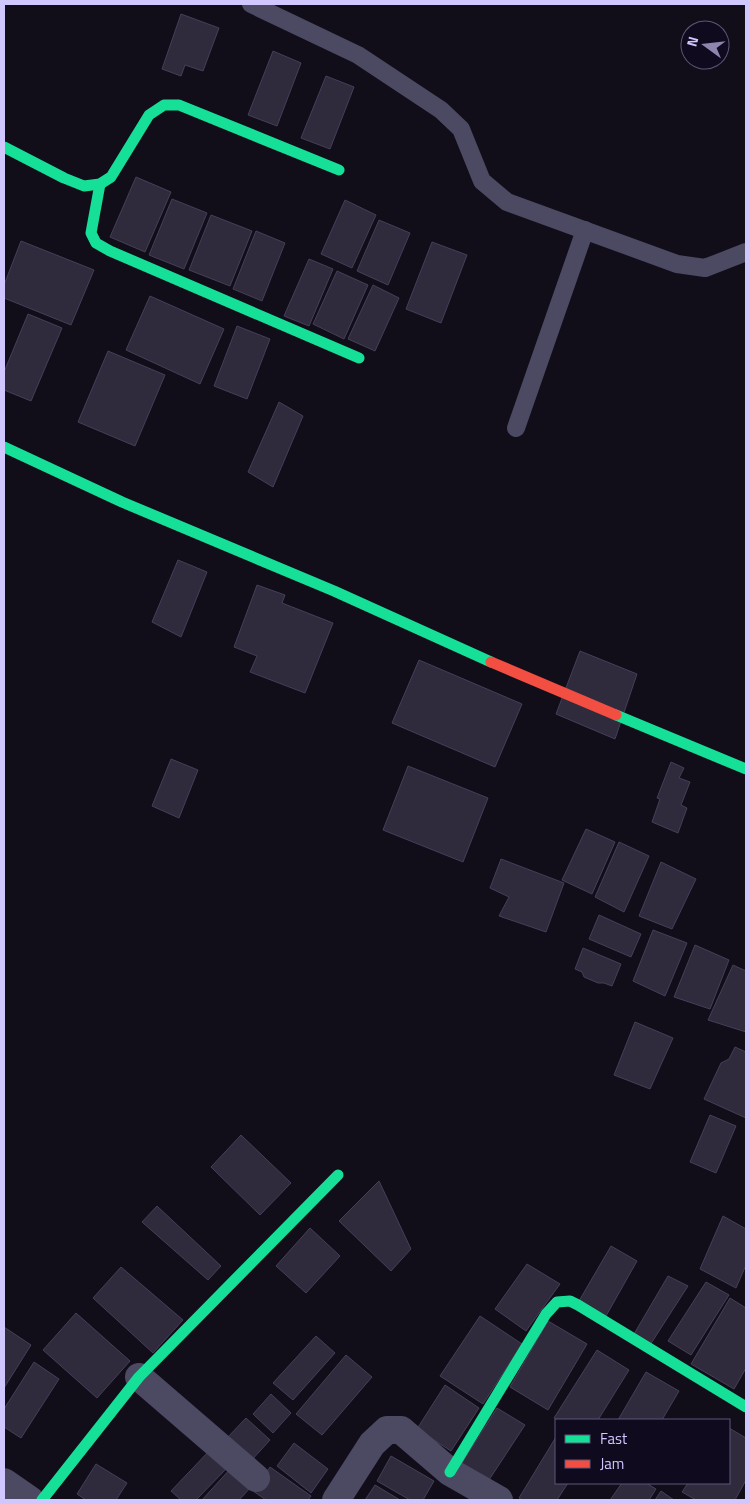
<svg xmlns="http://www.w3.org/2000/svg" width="750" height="1504" viewBox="0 0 750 1504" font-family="'Titillium Web',sans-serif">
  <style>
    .building { fill: #2f2b3d; stroke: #453f59 }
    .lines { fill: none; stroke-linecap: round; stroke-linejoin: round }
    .lane { stroke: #4c4963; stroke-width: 18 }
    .street { stroke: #4c4963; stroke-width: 28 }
    .fast { stroke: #16e098; stroke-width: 11 }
    .jam { stroke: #f24e42; stroke-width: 11 }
  </style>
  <rect width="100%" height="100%" fill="#110e1a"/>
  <g class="building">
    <polygon points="181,14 219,28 203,71 185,65 181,76 162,69"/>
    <polygon points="273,51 301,63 277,126 248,115"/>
    <polygon points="326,76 354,87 330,149 301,138"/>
    <polygon points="136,177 171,192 145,252 110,237"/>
    <polygon points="172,199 207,213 184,269 149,255"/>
    <polygon points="345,200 376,215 352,268 321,254"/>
    <polygon points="211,215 252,231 230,286 189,270"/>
    <polygon points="379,220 410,233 388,285 357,271"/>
    <polygon points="256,231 285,243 262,301 233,289"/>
    <polygon points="21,241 94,270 71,325 4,298 4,285"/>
    <polygon points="432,242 467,255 441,323 406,309"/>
    <polygon points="309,259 333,269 309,326 284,316"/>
    <polygon points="337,271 368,285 344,339 313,324"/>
    <polygon points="373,285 399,298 375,351 348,339"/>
    <polygon points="150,296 224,329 200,384 126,350"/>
    <polygon points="28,314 62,328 31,401 4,390 4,372"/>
    <polygon points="237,326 270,339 247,399 214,386"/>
    <polygon points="108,351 165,375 135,446 78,422"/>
    <polygon points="279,402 303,416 273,487 248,472"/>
    <polygon points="178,560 207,572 181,637 152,622"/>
    <polygon points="257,585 285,595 282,603 333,623 305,693 250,672 257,656 234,647"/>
    <polygon points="580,651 637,674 615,739 556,714"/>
    <polygon points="419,660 522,704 495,767 392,723"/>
    <polygon points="171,759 198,770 179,818 152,806"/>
    <polygon points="671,762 684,768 679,778 690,782 681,805 687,808 678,833 652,822 660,799 657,798"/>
    <polygon points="408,766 488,798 463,862 383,830"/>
    <polygon points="586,829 615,842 592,894 562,880"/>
    <polygon points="619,842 649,856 624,912 595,897"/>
    <polygon points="501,859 564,883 546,932 499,916 509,897 490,888"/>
    <polygon points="661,862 696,879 672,929 639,916"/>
    <polygon points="599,915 641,934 631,957 589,939"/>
    <polygon points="653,930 687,943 665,996 633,981"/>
    <polygon points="695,945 729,960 710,1009 674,997"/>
    <polygon points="583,948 621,964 612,986 604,983 598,983 584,977 582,972 575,969"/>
    <polygon points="733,965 746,971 746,1032 708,1020"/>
    <polygon points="635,1022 673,1038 650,1089 614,1075"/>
    <polygon points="735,1047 746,1052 746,1118 704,1099 721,1063 729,1059"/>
    <polygon points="710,1115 736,1126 716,1173 690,1162"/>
    <polygon points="241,1135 291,1183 260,1215 211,1167"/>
    <polygon points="379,1181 411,1249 391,1271 339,1221"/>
    <polygon points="157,1206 221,1266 208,1280 142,1222"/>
    <polygon points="723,1216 746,1229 746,1265 736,1288 700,1269"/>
    <polygon points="310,1228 340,1256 306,1293 276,1266"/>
    <polygon points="611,1246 637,1261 606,1316 579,1301"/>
    <polygon points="527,1264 560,1284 526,1331 495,1309"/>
    <polygon points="121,1267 183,1320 153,1353 93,1298"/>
    <polygon points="668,1276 688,1286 650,1345 634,1334"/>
    <polygon points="706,1282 729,1295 691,1355 668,1341"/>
    <polygon points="730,1298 746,1308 746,1368 734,1389 691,1364"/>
    <polygon points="76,1313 130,1361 97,1398 43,1350"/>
    <polygon points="480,1316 522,1344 483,1404 440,1376"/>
    <polygon points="548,1321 587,1344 548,1410 510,1387"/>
    <polygon points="4,1327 31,1345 4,1388"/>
    <polygon points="316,1336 335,1353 293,1400 273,1383"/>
    <polygon points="597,1350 629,1370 598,1420 558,1420 554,1418"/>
    <polygon points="346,1355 372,1377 322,1435 296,1414"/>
    <polygon points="34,1362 59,1379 21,1438 4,1427 4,1409"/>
    <polygon points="646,1372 679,1391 662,1420 618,1420"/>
    <polygon points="445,1385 479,1408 451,1451 417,1429"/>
    <polygon points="271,1394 291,1413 273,1433 253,1414"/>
    <polygon points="497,1408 525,1425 487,1483 460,1466"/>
    <polygon points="246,1418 270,1440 250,1462 226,1439"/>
    <polygon points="729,1428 746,1438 746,1480 735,1500 696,1500 682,1492 688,1483 729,1483"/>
    <polygon points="556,1437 556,1483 568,1483 557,1500 523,1500 519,1498"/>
    <polygon points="294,1443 328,1469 311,1493 277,1466"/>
    <polygon points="210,1450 228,1467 196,1500 181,1500 171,1491"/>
    <polygon points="391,1456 434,1481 423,1500 410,1500 377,1481"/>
    <polygon points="96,1464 127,1483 116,1500 86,1500 77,1494"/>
    <polygon points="270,1467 311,1496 308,1500 266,1500 253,1491"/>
    <polygon points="231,1468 251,1487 239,1500 202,1500"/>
    <polygon points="622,1483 646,1483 656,1489 649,1500 610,1500"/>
    <polygon points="375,1485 400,1500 365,1500"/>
    <polygon points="661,1491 674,1500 655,1500"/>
  </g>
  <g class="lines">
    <g class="lane">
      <polyline points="251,4 358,55 441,110 461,129 482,181 507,202 677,264 705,268 746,252"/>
      <polyline points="516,428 585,230"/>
    </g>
    <g class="street">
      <polyline points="139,1377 256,1478"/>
      <polyline points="4,1482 30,1500"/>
      <polyline points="336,1500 372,1444 387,1430 401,1430 450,1472 499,1500"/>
    </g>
    <g class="fast">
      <polyline points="4,147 64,178 84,186 100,184 111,177 149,115 164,105 179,105 339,170"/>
      <polyline points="100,184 91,233 96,243 110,251 359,358"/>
      <polyline points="4,447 122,502 334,591 491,662"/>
      <polyline points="616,715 746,769"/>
      <polyline points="450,1472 546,1314 557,1302 570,1301 578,1305 746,1407"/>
      <polyline points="42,1500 139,1377 338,1175"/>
    </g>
    <polyline class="jam" points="491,662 616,715"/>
  </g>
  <rect width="750" height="1504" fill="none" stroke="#d1c7ff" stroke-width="10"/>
  <rect x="555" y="1419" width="175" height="65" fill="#0f0a1e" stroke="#5d5678"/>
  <rect x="565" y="1435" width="25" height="8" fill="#16e098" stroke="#5d5678"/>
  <text x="600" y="1444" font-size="15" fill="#d1c7ff">Fast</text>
  <rect x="565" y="1460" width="25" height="8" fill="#f24e42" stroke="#5d5678"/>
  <text x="600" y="1469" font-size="15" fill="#d1c7ff">Jam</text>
  <g transform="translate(705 45) rotate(285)"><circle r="24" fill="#0f0a1e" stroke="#5d5678"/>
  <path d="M0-4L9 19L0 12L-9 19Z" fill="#8e86af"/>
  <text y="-8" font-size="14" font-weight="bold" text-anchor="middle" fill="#d1c7ff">N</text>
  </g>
</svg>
